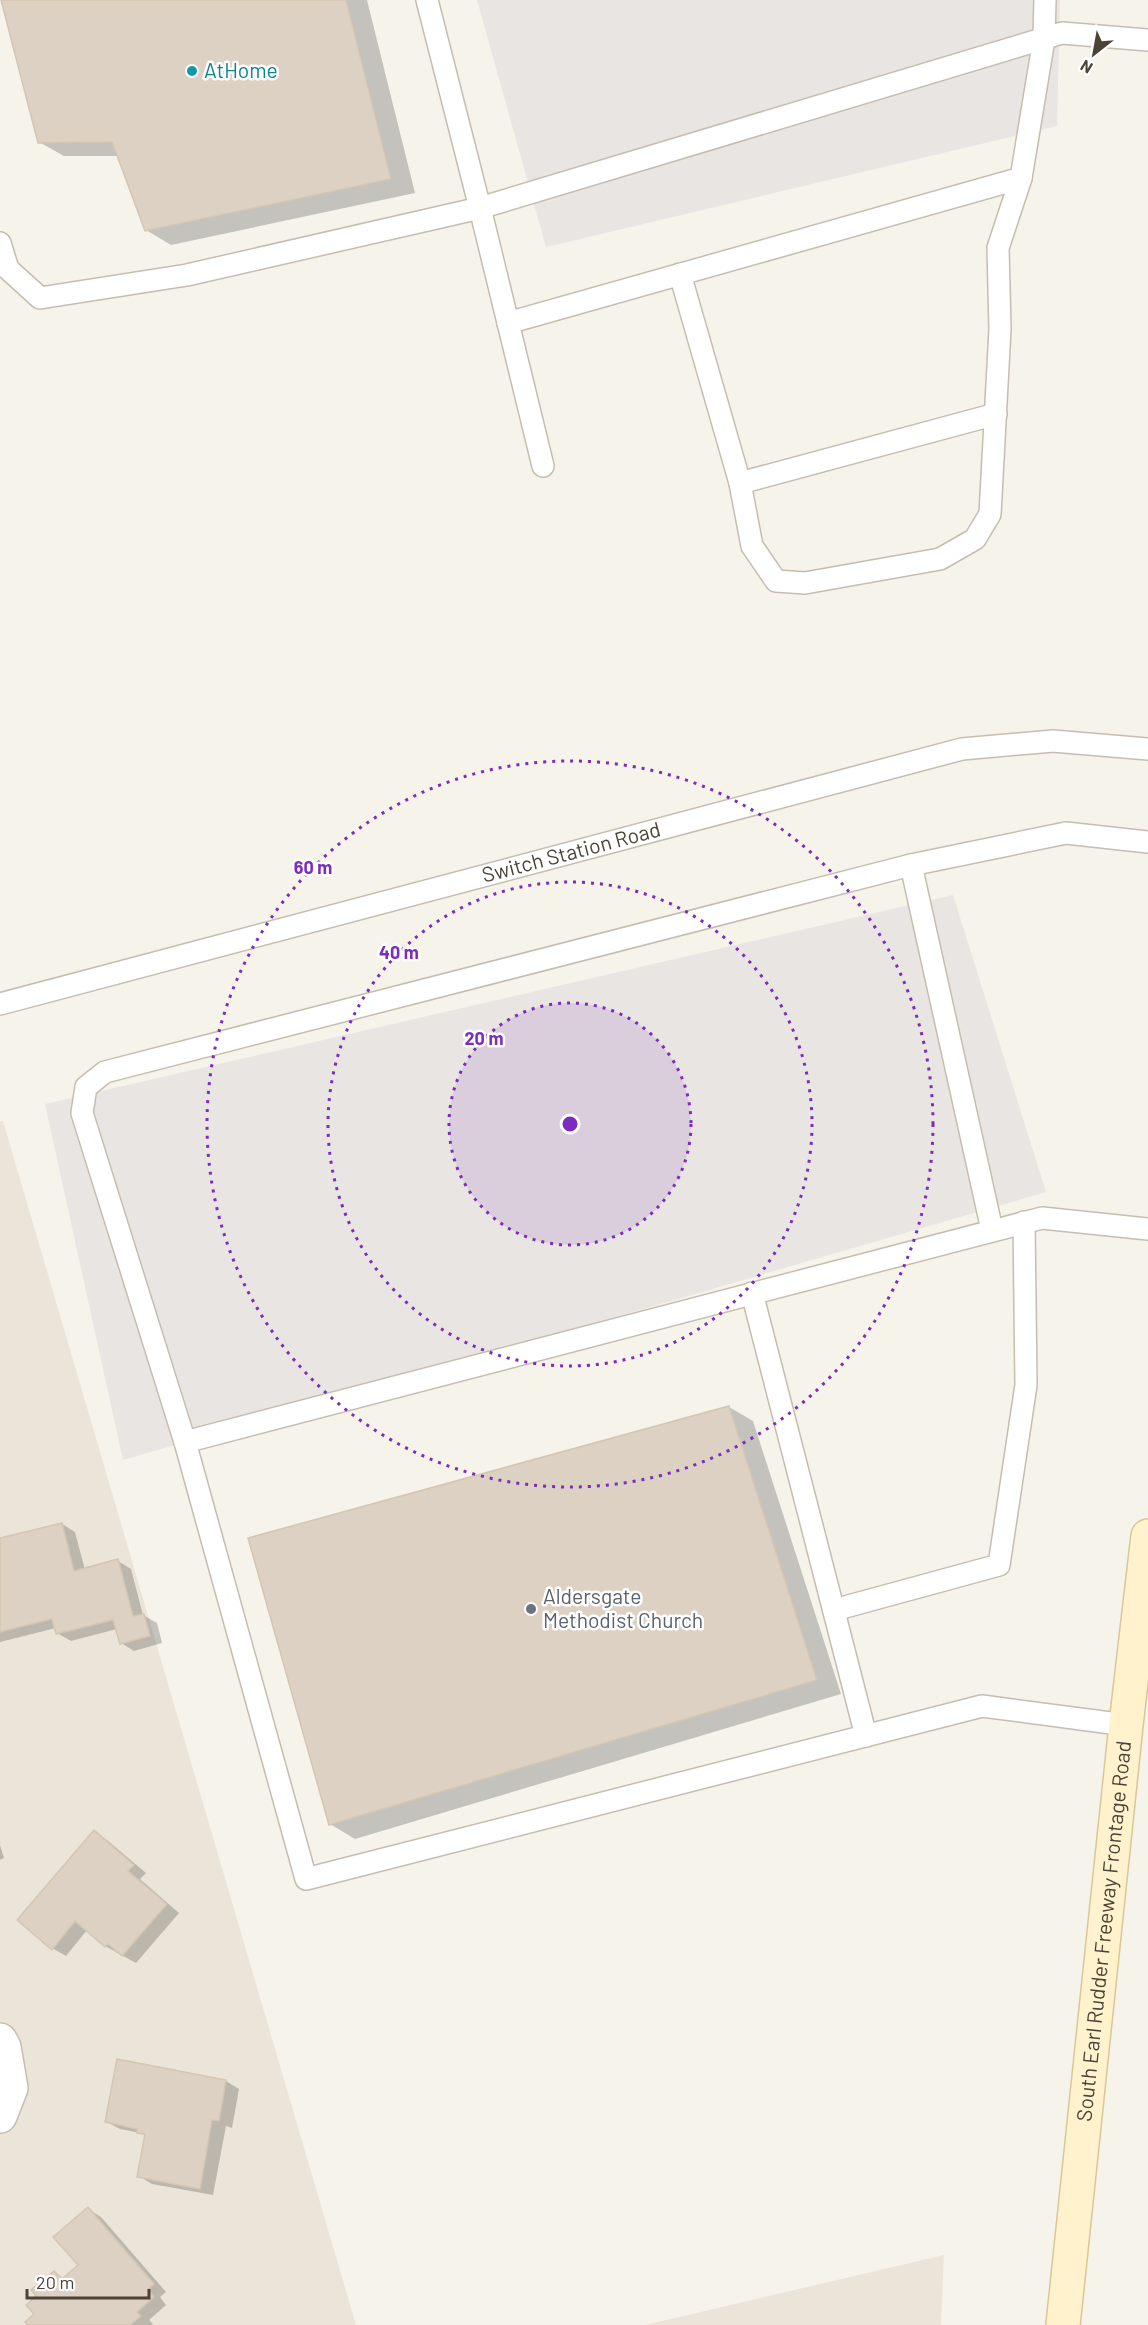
<svg xmlns="http://www.w3.org/2000/svg" width="1148" height="2325" viewBox="0 0 1148 2325" font-family="Barlow,sans-serif">
  <style>
    .residential { fill: #ebe5d9 }
    .parking { fill: #e8e5e2 }
    .shadow { fill: #0003 }
    .building { fill: #dcd1c2; stroke: #d4c6b2; stroke-width: 1.5 }
    .lines { fill: none; stroke-linecap: round; stroke-linejoin: round }
    .lane-casing { stroke: #c6bdaf; stroke-width: 24 }
    .street-casing { stroke: #c6bdaf; stroke-width: 36 }
    .secondary-casing { stroke: #d9c798; stroke-width: 36 }
    .lane { stroke: #fff; stroke-width: 21 }
    .street { stroke: #fff; stroke-width: 33 }
    .secondary { stroke: #fff2cc; stroke-width: 33 }
    .ring { fill: none; stroke: #7b2cbf; stroke-width: 3; stroke-dasharray: 3 6 }
    .culture-dot { fill: #0f9aa8; stroke: #fff; stroke-width: 2 }
    .worship-dot { fill: #6b7280; stroke: #fff; stroke-width: 2 }
    .labels { text-anchor: middle; stroke-width: 5; stroke-linejoin: round; paint-order: stroke }
    .culture-label { font-size: 21px; fill: #0d838f; stroke: #fff; text-anchor: start }
    .street-label { font-size: 21px; fill: #4b4338; stroke: #fff }
    .worship-label { font-size: 21px; fill: #5b616d; stroke: #fff; text-anchor: start }
    .centre { fill: #7b2cbf; stroke: #fff; stroke-width: 3 }
    .ring-label { font-size: 18px; text-anchor: middle; font-weight: bold; fill: #7b2cbf; stroke: #fff; stroke-width: 5; stroke-linejoin: round; paint-order: stroke }
  </style>
  <rect width="100%" height="100%" fill="#f6f3eb"/>
  <g class="residential">
    <polygon points="0,1121 3,1121 356,2325 0,2325"/>
    <polygon points="944,2255 941,2325 645,2325"/>
  </g>
  <g class="parking">
    <polygon points="477,0 1060,0 1057,126 546,247"/>
    <polygon points="953,895 1046,1192 123,1460 45,1104"/>
  </g>
  <g class="shadow">
    <polygon points="3,0 367,0 415,193 171,245 146,230 119,156 64,156 39,142"/>
    <polygon points="729,1407 753,1421 841,1694 355,1839 330,1824"/>
    <polygon points="62,1524 75,1532 85,1570 118,1561 131,1569 143,1615 157,1623 162,1643 134,1651 121,1643 117,1629 71,1641 57,1633 56,1628 0,1642 0,1539"/>
    <polygon points="94,1832 107,1840 146,1873 140,1879 179,1913 136,1963 105,1946 87,1930 66,1956 52,1948"/>
    <polygon points="0,1845 4,1858 0,1860"/>
    <polygon points="118,2061 226,2081 239,2089 232,2128 226,2126 213,2195 152,2184 139,2176 146,2136 140,2133 120,2129 107,2122"/>
    <polygon points="88,2209 101,2217 166,2292 160,2297 166,2305 149,2320 153,2324 151,2325 29,2325 37,2314 38,2296 54,2273 65,2279 80,2265"/>
  </g>
  <g class="building">
    <polygon points="1,0 346,0 391,179 145,231 112,142 38,143"/>
    <polygon points="729,1406 817,1680 329,1825 248,1538"/>
    <polygon points="62,1523 74,1571 118,1559 133,1616 144,1614 150,1636 120,1644 113,1620 56,1634 52,1619 0,1632 0,1538"/>
    <polygon points="94,1830 134,1865 128,1871 167,1904 122,1956 108,1944 105,1947 75,1921 52,1950 17,1920"/>
    <polygon points="117,2059 226,2080 219,2121 212,2120 200,2189 137,2177 145,2134 137,2133 137,2129 105,2122"/>
    <polygon points="88,2207 154,2284 148,2289 154,2297 137,2312 141,2316 130,2325 27,2325 25,2322 34,2314 26,2305 36,2296 31,2290 54,2271 62,2279 78,2265 53,2237"/>
  </g>
  <g class="lines">
    <defs>
      <g id="lane">
        <polyline points="427,0 480,208 1062,33 1148,40"/>
        <polyline points="0,243 8,269 40,298 187,275 480,208 543,466"/>
        <polyline points="680,274 740,483 752,546 776,581 805,583 940,559 975,539 990,514 1000,329 998,248 1021,178"/>
        <polyline points="508,323 1021,178 1044,39 1045,0"/>
        <polyline points="740,483 996,414"/>
        <polyline points="911,865 992,1230"/>
        <path id="s1" d="M0,1004L962,749L1053,741L1148,749"/>
        <polyline points="752,1293 866,1736"/>
        <polyline points="185,1442 82,1113 86,1087 105,1072 911,865 1066,833 1148,842"/>
        <polyline points="834,1610 999,1565 1026,1385 1024,1222"/>
        <polyline points="1126,1725 982,1706 306,1879 185,1442 1042,1218 1148,1229"/>
      </g>
      <polyline id="street" points="0,2040 4,2047 11,2088 0,2116"/>
      <g id="secondary">
        <path id="s2" d="M1063,2325L1126,1725L1148,1536"/>
      </g>
    </defs>
    <use href="#lane" class="lane-casing"/>
    <use href="#street" class="street-casing"/>
    <use href="#secondary" class="secondary-casing"/>
    <use href="#lane" class="lane"/>
    <use href="#street" class="street"/>
    <use href="#secondary" class="secondary"/>
  </g>
  <circle cx="570" cy="1124" r="121" fill="#7b2cbf" fill-opacity=".12"/>
  <g class="ring">
    <circle cx="570" cy="1124" r="121"/>
    <circle cx="570" cy="1124" r="242"/>
    <circle cx="570" cy="1124" r="363"/>
  </g>
  <circle class="culture-dot" cx="192" cy="71" r="6"/>
  <circle class="worship-dot" cx="531" cy="1609" r="6"/>
  <g class="labels">
    <g class="culture-label">
      <text x="204" y="78">AtHome</text>
    </g>
    <g class="street-label">
      <text dy="7" stroke="none"><textPath href="#s1" startOffset="591">Switch Station Road</textPath></text>
      <text dy="7" stroke="none"><textPath href="#s2" startOffset="396">South Earl Rudder Freeway Frontage Road</textPath></text>
    </g>
    <g class="worship-label">
      <text x="543" y="1604">Aldersgate<tspan x="543" dy="24">Methodist Church</tspan></text>
    </g>
  </g>
  <circle cx="570" cy="1124" r="9" class="centre"/>
  <g class="ring-label">
    <text x="313" y="874">60 m</text>
    <text x="399" y="959">40 m</text>
    <text x="484" y="1045">20 m</text>
  </g>
  <g transform="translate(1094 54) rotate(211)" stroke="#ffffff" stroke-width="4.5" paint-order="stroke">
  <path d="M0-4.5L10 22L0 15L-10 22Z" fill="#4b4338"/>
  <text y="-9" font-size="16" font-weight="bold" text-anchor="middle" fill="#4b4338">N</text>
  </g>
  <path d="M27 2289v9h122v-9" fill="none" stroke="#4b4338" stroke-width="3"/>
  <text x="36" y="2289" font-size="18" fill="#4b4338" stroke="#ffffff" stroke-width="4.5" paint-order="stroke">20 m</text>
</svg>
